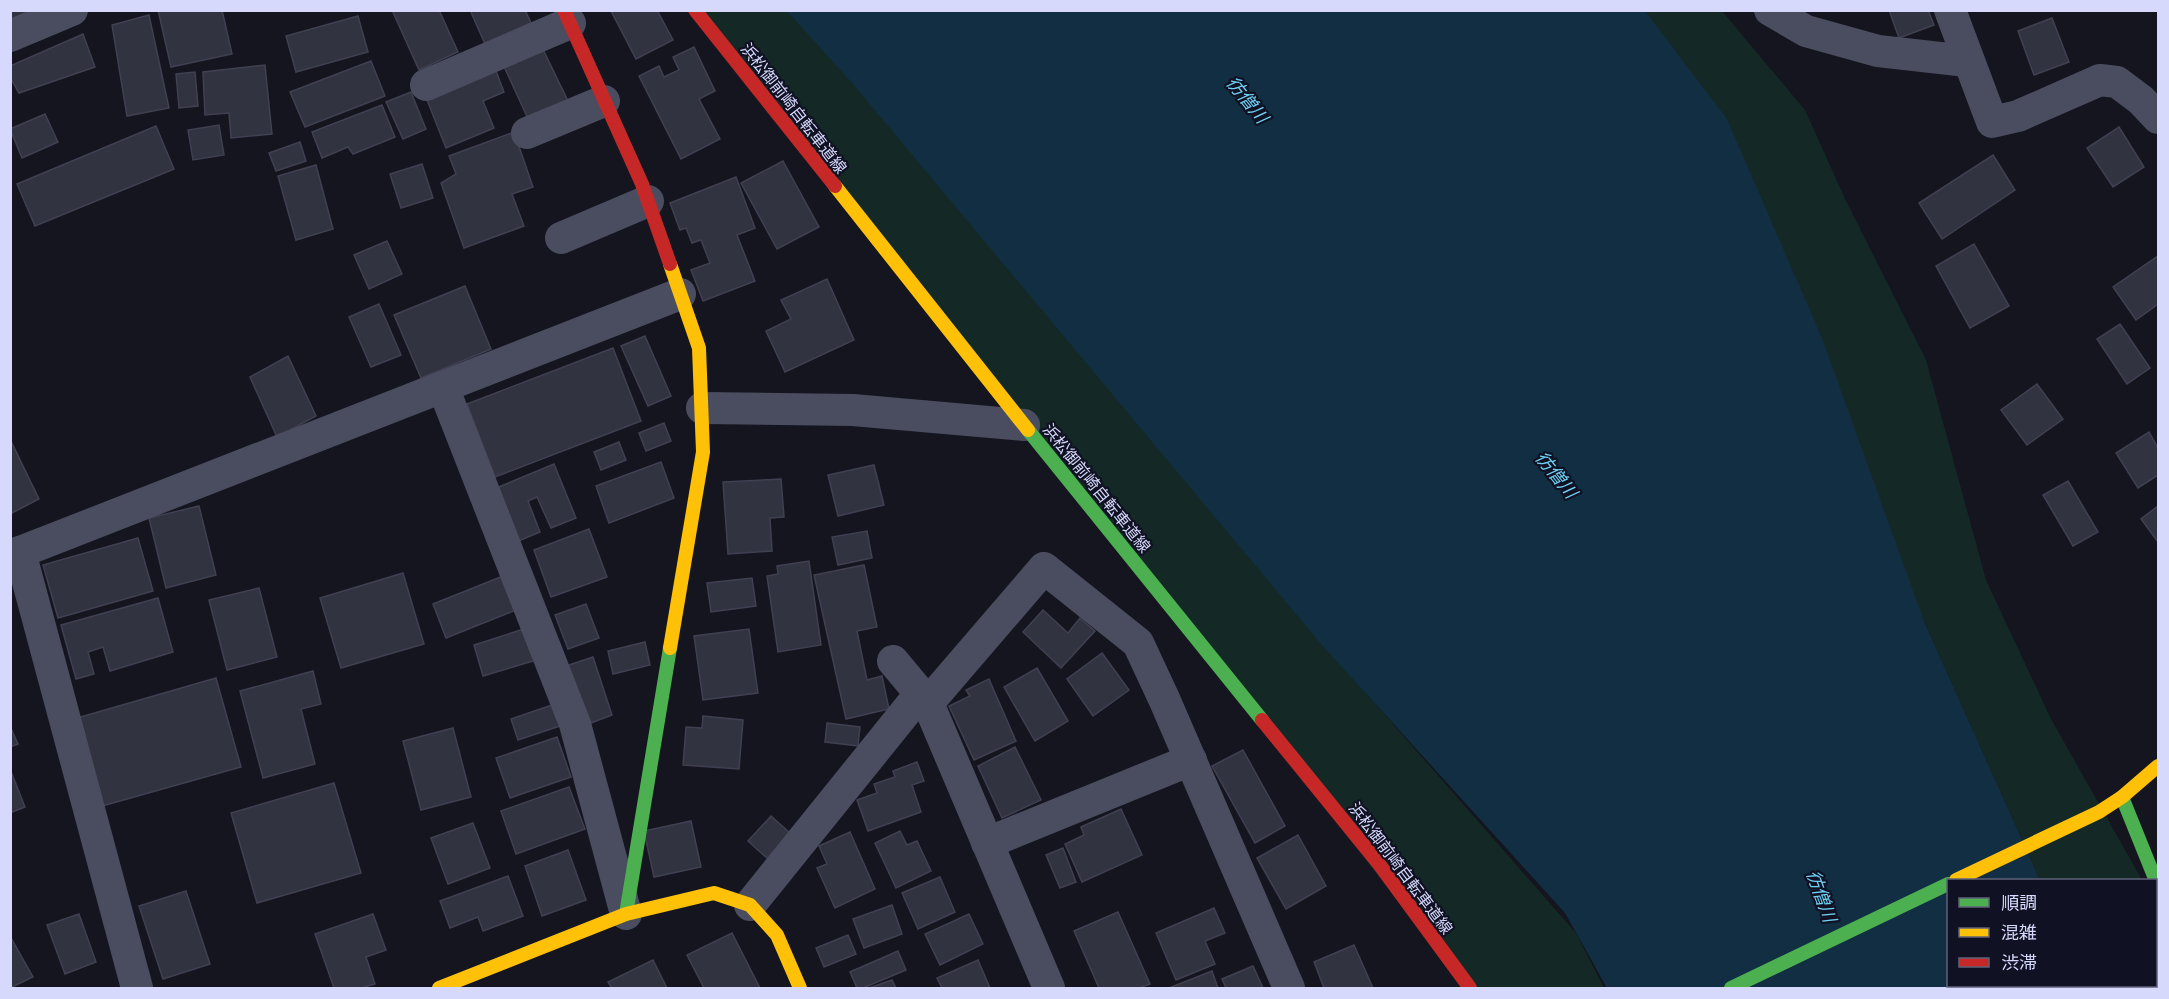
<svg xmlns="http://www.w3.org/2000/svg" width="2169" height="999" viewBox="0 0 2169 999" font-family="Quicksand,'Noto Sans JP',sans-serif">
  <style>
    .green { fill: #142925 }
    .water { fill: #122e42 }
    .building { fill: #323341; stroke: #404052; stroke-width: 1.5 }
    .lines { fill: none; stroke-linecap: round; stroke-linejoin: round }
    .street { stroke: #4a4d5f; stroke-width: 32 }
    .fast { stroke: #4caf50; stroke-width: 14 }
    .slow { stroke: #ffc107; stroke-width: 14 }
    .jam { stroke: #c62828; stroke-width: 14 }
    .labels { text-anchor: middle; stroke-width: 4.5; stroke-linejoin: round; paint-order: stroke }
    .street-label { font-size: 16px; fill: #d6d9fb; stroke: #101123 }
    .water-label { font-size: 18px; font-style: italic; fill: #6dd0f2; stroke: #101123 }
  </style>
  <rect width="100%" height="100%" fill="#14151f"/>
  <g class="green">
    <polygon points="695,11 793,11 1364,691 1576,933 1604,988 1467,988"/>
    <polygon points="1611,11 1722,11 1805,110 1846,201 1926,360 1986,580 2051,719 2142,880 2040,880 1924,621"/>
    <polygon points="2156,904 2158,909 2158,988 2089,988 2088,986 2156,986"/>
  </g>
  <polygon class="water" points="787,11 1645,11 1727,119 1822,338 1924,621 2040,880 1948,880 1948,986 2087,986 2089,988 1607,988 1565,913 1321,644 853,84"/>
  <g class="building">
    <polygon points="10,10 28,10 29,13 10,21"/>
    <polygon points="158,10 222,10 232,54 171,67"/>
    <polygon points="392,10 439,10 458,52 419,70"/>
    <polygon points="470,10 525,10 531,23 485,44"/>
    <polygon points="657,10 673,40 636,59 611,11"/>
    <polygon points="1889,10 1928,10 1934,25 1899,38"/>
    <polygon points="149,15 169,108 127,116 112,25"/>
    <polygon points="358,16 368,52 296,72 286,36"/>
    <polygon points="2052,18 2069,62 2034,75 2018,31"/>
    <polygon points="83,34 95,67 19,93 10,77 10,66"/>
    <polygon points="539,41 568,101 529,121 502,62"/>
    <polygon points="694,47 715,91 699,99 720,139 681,159 639,76 659,66 664,77 679,70 673,57"/>
    <polygon points="371,61 385,96 305,127 290,92"/>
    <polygon points="265,65 272,134 231,138 229,113 205,115 203,72"/>
    <polygon points="496,71 504,92 483,101 494,128 446,148 427,100"/>
    <polygon points="195,72 198,106 179,108 176,74"/>
    <polygon points="411,92 426,129 403,139 386,102"/>
    <polygon points="382,105 395,137 353,154 348,147 322,158 312,132"/>
    <polygon points="45,114 58,142 22,158 10,129"/>
    <polygon points="219,125 224,155 193,160 188,130"/>
    <polygon points="156,126 174,169 35,226 17,184"/>
    <polygon points="2119,127 2144,167 2113,187 2087,148"/>
    <polygon points="514,132 533,187 512,194 524,226 464,248 441,183 456,174 449,156"/>
    <polygon points="300,142 306,161 276,171 269,153"/>
    <polygon points="1993,155 2015,190 1942,239 1919,203"/>
    <polygon points="783,161 819,227 777,249 741,183"/>
    <polygon points="422,164 433,198 401,208 390,174"/>
    <polygon points="316,165 333,229 296,240 278,176"/>
    <polygon points="736,177 755,228 737,235 755,281 703,301 691,270 710,263 701,240 692,243 686,228 680,230 670,203"/>
    <polygon points="387,241 402,274 369,289 354,255"/>
    <polygon points="1974,244 2009,306 1970,328 1936,266"/>
    <polygon points="2158,256 2158,304 2136,320 2113,287"/>
    <polygon points="827,279 854,340 785,372 766,331 791,319 781,300"/>
    <polygon points="465,286 491,349 421,378 394,315"/>
    <polygon points="379,304 401,355 371,367 349,317"/>
    <polygon points="2120,324 2150,368 2127,384 2097,339"/>
    <polygon points="645,336 671,396 648,406 621,346"/>
    <polygon points="613,348 641,421 495,477 467,404"/>
    <polygon points="288,356 316,416 277,437 250,377"/>
    <polygon points="2037,384 2063,419 2027,445 2001,410"/>
    <polygon points="664,423 671,441 646,451 639,433"/>
    <polygon points="2149,432 2158,448 2158,475 2138,488 2116,453"/>
    <polygon points="10,439 39,499 10,514"/>
    <polygon points="619,442 626,460 601,470 594,452"/>
    <polygon points="661,462 674,498 609,523 596,486"/>
    <polygon points="554,464 576,518 551,528 537,497 528,501 540,532 516,542 494,489"/>
    <polygon points="874,465 884,505 838,516 828,475"/>
    <polygon points="781,479 784,517 770,518 772,551 728,554 723,482"/>
    <polygon points="2068,481 2098,532 2073,546 2043,495"/>
    <polygon points="199,506 216,575 166,588 149,518"/>
    <polygon points="2158,506 2158,542 2141,519"/>
    <polygon points="589,529 607,577 551,597 534,550"/>
    <polygon points="867,531 872,558 838,565 832,537"/>
    <polygon points="138,538 153,591 58,618 43,565"/>
    <polygon points="809,561 821,645 778,652 767,576 778,574 777,566"/>
    <polygon points="864,565 877,627 857,631 867,680 882,676 889,709 846,719 814,575"/>
    <polygon points="403,573 424,644 341,668 320,598"/>
    <polygon points="508,574 521,608 446,638 433,604"/>
    <polygon points="752,578 756,606 711,612 707,583"/>
    <polygon points="259,588 277,657 227,670 209,600"/>
    <polygon points="158,598 173,652 110,671 103,647 88,652 94,674 76,679 61,625"/>
    <polygon points="586,604 599,638 568,649 555,615"/>
    <polygon points="1043,610 1068,633 1080,618 1095,631 1061,668 1023,632"/>
    <polygon points="530,627 540,659 483,676 474,645"/>
    <polygon points="749,629 758,693 703,700 694,636"/>
    <polygon points="645,642 650,665 613,674 608,651"/>
    <polygon points="1102,653 1129,690 1093,716 1067,679"/>
    <polygon points="593,657 612,715 583,726 563,667"/>
    <polygon points="1037,668 1068,721 1035,741 1004,687"/>
    <polygon points="313,671 321,704 301,709 315,764 263,778 240,691"/>
    <polygon points="216,678 241,767 102,806 77,718"/>
    <polygon points="989,679 1016,741 974,760 949,706 970,696 966,690"/>
    <polygon points="552,705 560,726 518,740 511,719"/>
    <polygon points="703,716 743,720 739,769 683,765 686,727 702,728"/>
    <polygon points="827,723 860,727 858,746 825,742"/>
    <polygon points="10,726 18,744 10,747"/>
    <polygon points="453,728 471,797 421,810 403,741"/>
    <polygon points="557,737 571,777 510,798 496,758"/>
    <polygon points="1015,747 1041,800 1002,818 978,766"/>
    <polygon points="1243,750 1285,826 1255,843 1212,766"/>
    <polygon points="917,762 924,781 912,785 921,812 868,831 857,800 877,793 874,784 895,777 893,771"/>
    <polygon points="12,774 25,807 10,813 10,775"/>
    <polygon points="334,783 361,873 257,903 231,813"/>
    <polygon points="569,787 585,829 516,854 501,811"/>
    <polygon points="1121,809 1142,855 1082,882 1065,844 1084,835 1081,827"/>
    <polygon points="771,816 790,833 768,859 748,841"/>
    <polygon points="691,821 701,867 654,877 644,831"/>
    <polygon points="473,823 490,868 448,884 431,838"/>
    <polygon points="900,831 907,845 917,841 931,871 896,888 875,843"/>
    <polygon points="850,832 875,889 835,908 817,868 827,864 819,846"/>
    <polygon points="1298,835 1326,886 1286,909 1257,858"/>
    <polygon points="1063,848 1076,882 1060,888 1046,855"/>
    <polygon points="568,850 586,900 542,916 525,866"/>
    <polygon points="508,876 523,916 483,931 478,917 450,928 440,901"/>
    <polygon points="940,877 955,912 918,929 902,893"/>
    <polygon points="186,891 210,964 163,979 139,906"/>
    <polygon points="892,905 902,934 864,948 853,919"/>
    <polygon points="1214,908 1225,933 1205,941 1215,964 1176,980 1156,933"/>
    <polygon points="1118,912 1150,984 1139,988 1099,988 1074,931"/>
    <polygon points="79,914 96,962 65,974 47,925"/>
    <polygon points="373,914 386,950 366,957 375,984 361,988 334,988 315,934"/>
    <polygon points="969,914 983,944 940,965 925,934"/>
    <polygon points="732,933 760,988 704,988 687,955"/>
    <polygon points="848,935 856,954 824,967 816,948"/>
    <polygon points="10,936 33,977 10,988"/>
    <polygon points="1354,945 1373,988 1324,988 1314,962"/>
    <polygon points="898,951 906,970 863,988 857,988 850,972"/>
    <polygon points="653,960 667,988 612,988 608,982"/>
    <polygon points="978,960 990,988 942,988 937,978"/>
    <polygon points="1253,966 1263,988 1226,988 1222,979"/>
    <polygon points="1212,971 1218,988 1169,988"/>
    <polygon points="892,980 896,988 869,988"/>
  </g>
  <g class="lines">
    <g class="street">
      <polyline points="1770,10 1806,31 1878,51 1967,61"/>
      <polyline points="1950,10 1992,122 2018,116 2100,80 2117,82 2141,100 2158,118"/>
      <polyline points="10,36 72,10"/>
      <polyline points="426,85 570,23"/>
      <polyline points="527,133 604,101"/>
      <polyline points="561,238 648,201"/>
      <polyline points="443,387 575,724 626,914"/>
      <polyline points="702,408 853,410 1024,425"/>
      <polyline points="20,552 137,988"/>
      <polyline points="10,556 680,294"/>
      <polyline points="893,661 928,703 1049,988"/>
      <polyline points="928,703 1044,568 1138,643 1165,701 1289,988"/>
      <polyline points="987,843 1191,760"/>
      <polyline points="750,905 920,694"/>
    </g>
    <g class="fast">
      <polyline points="1028,430 1262,720"/>
      <polyline points="2122,797 2158,886"/>
      <polyline points="626,914 670,648"/>
      <polyline points="1731,988 1948,884"/>
    </g>
    <g class="slow">
      <polyline points="835,186 1028,430"/>
      <polyline points="670,264 699,348 703,452 670,648"/>
      <polyline points="1956,880 2099,812 2122,797 2158,766"/>
      <polyline points="439,988 626,914 714,893 750,905 777,935 800,988"/>
    </g>
    <g class="jam">
      <polyline points="564,10 642,184 670,264"/>
      <polyline points="695,10 835,186"/>
      <polyline points="1262,720 1379,864 1470,988"/>
    </g>
  </g>
  <g class="labels">
    <g class="street-label">
      <text transform="translate(794 108) rotate(52)" y="6">浜松御前崎自転車道線</text>
      <text transform="translate(1097 488) rotate(51)" y="6">浜松御前崎自転車道線</text>
      <text transform="translate(1401 868) rotate(53)" y="6">浜松御前崎自転車道線</text>
    </g>
    <g class="water-label">
      <text transform="translate(1247 100) rotate(51)" y="6">彷僧川</text>
      <text transform="translate(1556 475) rotate(51)" y="6">彷僧川</text>
      <text transform="translate(1821 896) rotate(70)" y="6">彷僧川</text>
    </g>
  </g>
  <rect width="2169" height="999" fill="none" stroke="#d6d9fb" stroke-width="24"/>
  <rect x="1947" y="879" width="210" height="108" fill="#101123" stroke="#5f6179" stroke-width="1.5"/>
  <rect x="1959" y="898" width="30" height="9" fill="#4caf50" stroke="#5f6179" stroke-width="1.5"/>
  <text x="2001" y="909" font-size="18" fill="#d6d9fb">順調</text>
  <rect x="1959" y="928" width="30" height="9" fill="#ffc107" stroke="#5f6179" stroke-width="1.5"/>
  <text x="2001" y="939" font-size="18" fill="#d6d9fb">混雑</text>
  <rect x="1959" y="958" width="30" height="9" fill="#c62828" stroke="#5f6179" stroke-width="1.5"/>
  <text x="2001" y="969" font-size="18" fill="#d6d9fb">渋滞</text>
</svg>
